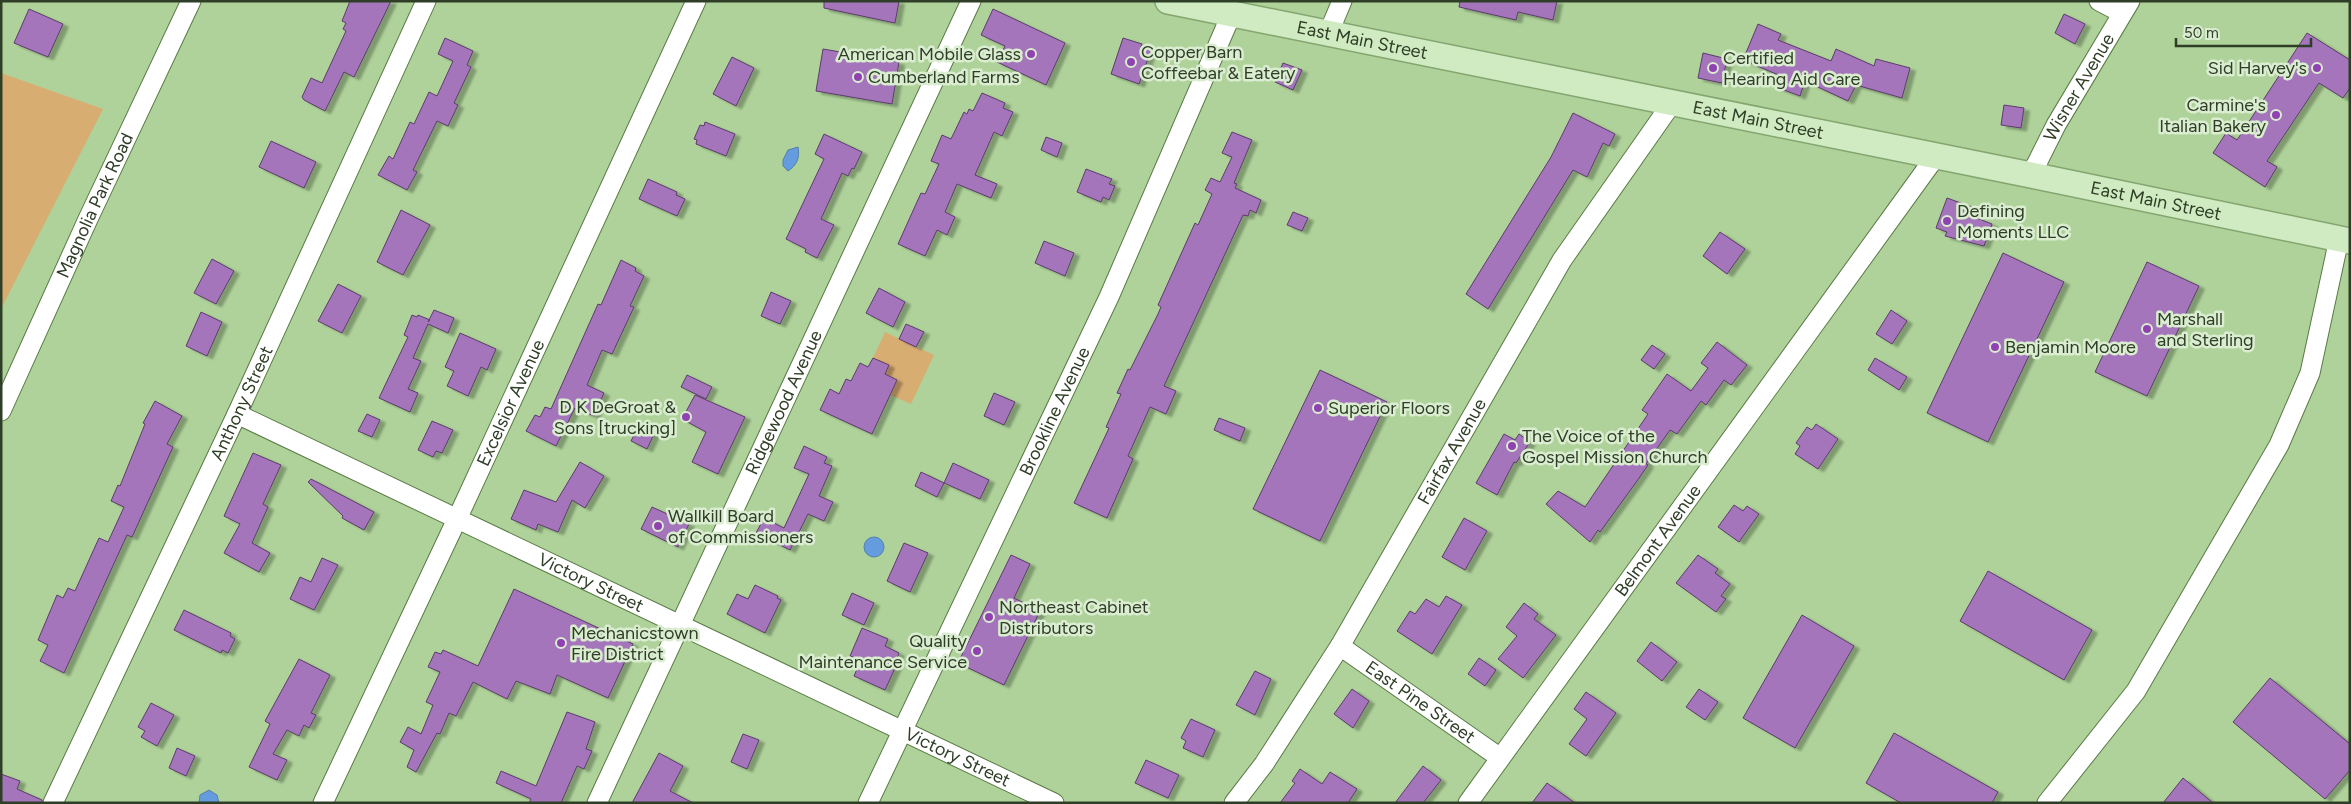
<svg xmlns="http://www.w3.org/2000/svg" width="2351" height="804" viewBox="0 0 2351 804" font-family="Figtree,sans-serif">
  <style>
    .green { fill: #d8ad72 }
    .water { fill: #659cdf; stroke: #5580a8 }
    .building { fill: #a575bc; stroke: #5c3b6b; filter: url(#shadow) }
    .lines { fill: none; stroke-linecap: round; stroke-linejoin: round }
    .minor-casing { stroke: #5a7a46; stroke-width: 21 }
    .major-casing { stroke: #83a570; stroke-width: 28 }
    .minor { stroke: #fff; stroke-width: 19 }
    .major { stroke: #d0eac1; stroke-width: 25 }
    .poi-dot { fill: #9142b2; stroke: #daedd0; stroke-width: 2 }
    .labels { text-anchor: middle; stroke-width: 5; stroke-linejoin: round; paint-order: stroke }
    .street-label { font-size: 18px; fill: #2f3e27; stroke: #daedd0 }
    .poi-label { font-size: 18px; fill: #2f3e27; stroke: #daedd0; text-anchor: start }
  </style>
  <defs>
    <filter id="shadow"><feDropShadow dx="5.5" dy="3" stdDeviation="1" flood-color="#0004"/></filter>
  </defs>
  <rect width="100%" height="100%" fill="#aed299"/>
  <g class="green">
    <polygon points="1,73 103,109 1,309"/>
    <polygon points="885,332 934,355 911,404 890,395 897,380 885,374 889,365 873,358"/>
  </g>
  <g class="water">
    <path d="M798,147C800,158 797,165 788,171L783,166V160L788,150Z"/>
    <circle cx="874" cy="547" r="10"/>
    <polygon points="209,790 217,795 219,803 199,803 200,795"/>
  </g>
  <g class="building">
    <polygon points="350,1 391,1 354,77 344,72 325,111 304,100 302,97 311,78 322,83 346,31 343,29 346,23 342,21"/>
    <polygon points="824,1 899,1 895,23 824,8"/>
    <polygon points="1460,1 1557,1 1553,20 1518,12 1516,20 1459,7"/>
    <polygon points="29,9 63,24 48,57 14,43"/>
    <polygon points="993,9 1065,43 1046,85 997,62 1005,46 981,35"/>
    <polygon points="2064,14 2085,24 2075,44 2055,33"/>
    <polygon points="1758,24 1781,34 1778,40 1831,61 1836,49 1874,66 1876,59 1910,68 1902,98 1856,85 1848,101 1805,81 1800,96 1776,87 1781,76 1743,60"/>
    <polygon points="2307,33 2350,60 2350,88 2343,98 2319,83 2267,161 2277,167 2265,187 2213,153 2226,133 2237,140"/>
    <polygon points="445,38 473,51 467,65 471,67 454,103 458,105 448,126 437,121 413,170 417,172 407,190 378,175 389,156 393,159 410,122 414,124 429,92 437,96 453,61 438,54"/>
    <polygon points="1123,38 1142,44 1141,47 1151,50 1139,84 1111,74"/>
    <polygon points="823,49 899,62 892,104 816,91"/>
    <polygon points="1703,53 1727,59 1722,83 1698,78"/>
    <polygon points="732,57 754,68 736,106 713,94"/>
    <polygon points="1283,63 1302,70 1293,90 1275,82"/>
    <polygon points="982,93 1005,103 1003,108 1013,112 1002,136 994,132 975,175 997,184 991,198 957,184 945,212 955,217 947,235 937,230 925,256 898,244 921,193 925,194 939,164 931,161 942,135 951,139 964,112 967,114 969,109 973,111"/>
    <polygon points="2004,105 2024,108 2021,128 2001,125"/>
    <polygon points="1573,113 1615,134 1609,146 1603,143 1587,177 1573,170 1488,309 1466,294 1551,157"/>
    <polygon points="705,122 735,134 726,156 696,144 697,140 694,139 700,125 704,126"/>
    <polygon points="1232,132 1252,140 1234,183 1237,184 1235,188 1261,200 1256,213 1250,210 1248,216 1243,215 1164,386 1176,391 1166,414 1150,407 1128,456 1133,459 1107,518 1074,503 1109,428 1106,427 1121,394 1117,393 1128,369 1130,370 1158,314 1161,307 1158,305 1195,223 1198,225 1212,194 1205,190 1211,178 1220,182 1232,157 1222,153"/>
    <polygon points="824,134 862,152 854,169 852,168 848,176 842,173 821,219 834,225 817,258 805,252 806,249 786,239 824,159 815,154"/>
    <polygon points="1046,137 1062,143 1057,157 1041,150"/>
    <polygon points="271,141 316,162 304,188 259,167"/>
    <polygon points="1086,169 1112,179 1109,184 1115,186 1109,200 1103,197 1101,202 1077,192"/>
    <polygon points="648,179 677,192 676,195 685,199 677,216 639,199"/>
    <polygon points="1947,198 1972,207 1969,215 1992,224 1984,246 1945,236 1947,232 1936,228"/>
    <polygon points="401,210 430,225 403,275 377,262"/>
    <polygon points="1293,212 1308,218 1302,231 1287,225"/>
    <polygon points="1720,232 1745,249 1727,274 1703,256"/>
    <polygon points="1044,241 1074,253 1065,276 1035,263"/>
    <polygon points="2003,253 2064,282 1988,442 1927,413"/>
    <polygon points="212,259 234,271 216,304 194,293"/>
    <polygon points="621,260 636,268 635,271 644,276 630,306 634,307 612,354 602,350 587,385 604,393 594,416 575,408 556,446 526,431 535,415 540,417 545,407 551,409 598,304 601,305"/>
    <polygon points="2147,262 2199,286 2147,396 2095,372"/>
    <polygon points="338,284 361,296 342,333 318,321"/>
    <polygon points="879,288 905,302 893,327 866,313"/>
    <polygon points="771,292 791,301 780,324 761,316"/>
    <polygon points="434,310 454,318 448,333 428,324 413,358 421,361 408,389 418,393 410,412 379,398 408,337 404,335 412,315 417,317 418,315 430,320 428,322"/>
    <polygon points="1891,310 1907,321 1892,344 1876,334"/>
    <polygon points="201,312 222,322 207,356 186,346"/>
    <polygon points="906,324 924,332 916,347 899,339"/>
    <polygon points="460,333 496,349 487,370 481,367 468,396 447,386 454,371 445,367"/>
    <polygon points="1717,342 1747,365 1731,385 1724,380 1706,405 1701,401 1677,434 1670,430 1646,464 1648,465 1637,481 1600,532 1598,530 1590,542 1546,504 1558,491 1585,507 1648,414 1642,410 1667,374 1691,391 1708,368 1701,363"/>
    <polygon points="1652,345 1665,354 1654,369 1641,360"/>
    <polygon points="873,358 889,365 885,374 897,380 872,434 820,410 830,389 839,394 846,379 851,381 860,363 868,367"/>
    <polygon points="1875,358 1907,377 1899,390 1868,370"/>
    <polygon points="1320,370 1387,402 1320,541 1253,509"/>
    <polygon points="687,375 712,387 706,399 681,387"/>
    <polygon points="994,393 1015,402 1004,425 984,416"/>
    <polygon points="695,395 745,417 718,474 692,462 706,432 682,419"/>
    <polygon points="155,401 182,416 167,444 173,447 132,537 127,535 64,673 40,661 48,645 38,640 57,595 63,598 68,588 75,591 99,538 108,542 124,507 111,501 118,485 120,486 145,424 143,423"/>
    <polygon points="367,414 380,420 372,437 358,431"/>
    <polygon points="1219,418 1245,428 1240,441 1214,430"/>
    <polygon points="432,421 453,430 442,453 436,451 433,457 418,450"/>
    <polygon points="1816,424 1838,439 1818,469 1795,454 1800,446 1796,443 1807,427 1812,430"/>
    <polygon points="639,425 655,432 647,449 631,441"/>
    <polygon points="1504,434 1515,440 1519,434 1530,442 1516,463 1514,462 1497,495 1476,483"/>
    <polygon points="804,446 827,457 824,463 832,466 819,496 833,502 824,521 808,514 790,550 756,533 764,518 784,528 809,474 794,468"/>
    <polygon points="253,453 281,465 263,504 268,507 252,543 270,553 259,572 224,553 240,524 224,516"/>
    <polygon points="580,462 604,476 585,508 572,500 558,532 538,524 536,530 511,519 524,490 556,502"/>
    <polygon points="953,463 989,480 980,499 944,483"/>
    <polygon points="921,472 944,483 937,497 915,486"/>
    <polygon points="311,479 374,512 364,530 342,518 343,516 308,482"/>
    <polygon points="1734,505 1743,511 1747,506 1759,514 1739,542 1718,527"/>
    <polygon points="652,507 689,524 678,547 641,529"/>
    <polygon points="1464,518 1487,531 1465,570 1442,557"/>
    <polygon points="904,543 928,553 910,592 887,581"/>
    <polygon points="1011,555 1030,564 1014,598 1040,611 1004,685 958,663"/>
    <polygon points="1698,555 1718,569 1715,573 1730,584 1721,596 1726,599 1716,612 1676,583"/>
    <polygon points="322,558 338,565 314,610 290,599 300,577 311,582"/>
    <polygon points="1988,571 2092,630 2064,680 1960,621"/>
    <polygon points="755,585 778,596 777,598 781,600 765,633 727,614 737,594 748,599"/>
    <polygon points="514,589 633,644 608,698 557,675 550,694 516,681 507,699 473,682 456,716 449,713 440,734 437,733 416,772 407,767 414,750 400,742 408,727 421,734 433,705 426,702 440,672 428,667 435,652 441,654 443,650 478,666"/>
    <polygon points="852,593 874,603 864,625 842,615"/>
    <polygon points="1446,596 1462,605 1432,654 1397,631 1410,611 1415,614 1426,599 1439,607"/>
    <polygon points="1524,603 1538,614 1534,619 1556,635 1523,678 1498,659 1517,636 1506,627"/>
    <polygon points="184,610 231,633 230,636 235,639 228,653 222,650 221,653 174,630"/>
    <polygon points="1802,615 1854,646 1795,748 1743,718"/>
    <polygon points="862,628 888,639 885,646 899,653 894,665 896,666 885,690 854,676 857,669 849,665 853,657 850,656"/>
    <polygon points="1651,642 1677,662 1662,681 1637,661"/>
    <polygon points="1479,658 1496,670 1485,686 1468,674"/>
    <polygon points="299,659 330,675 311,713 316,715 309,728 304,725 299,736 287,730 273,754 287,760 277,780 249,767 270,724 265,721"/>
    <polygon points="1255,671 1271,679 1255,715 1236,705"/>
    <polygon points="2270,678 2350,744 2350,770 2325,799 2233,722"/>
    <polygon points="1352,689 1369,701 1353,728 1334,714"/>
    <polygon points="1699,689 1718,702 1705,720 1686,707"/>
    <polygon points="1586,692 1616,713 1586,756 1569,744 1587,719 1574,709"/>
    <polygon points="151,703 174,715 157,746 141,737 145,731 138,727"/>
    <polygon points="567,712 595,722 586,749 592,751 584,769 577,766 561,803 529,803 531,799 496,783 501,771 536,786"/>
    <polygon points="1191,719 1215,730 1203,757 1183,748 1186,741 1181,738"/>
    <polygon points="1894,733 1998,792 1992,803 1901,803 1866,783"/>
    <polygon points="743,734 759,740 747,769 731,762"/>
    <polygon points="177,748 195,756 186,776 169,768"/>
    <polygon points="659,753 683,766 670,791 693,803 632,803"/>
    <polygon points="1146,760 1179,775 1168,798 1135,783"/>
    <polygon points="1423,766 1441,780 1423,803 1395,803"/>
    <polygon points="1300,769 1322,784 1330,772 1357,789 1348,803 1280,803 1295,783 1292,781"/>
    <polygon points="1,774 20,781 17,789 42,800 42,803 1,803"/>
    <polygon points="2183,778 2213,803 2163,803"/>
    <polygon points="1547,783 1575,803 1532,803"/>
  </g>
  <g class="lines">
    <defs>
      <g id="minor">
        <polyline points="2099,1 2122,13"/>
        <polyline points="1328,34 1342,1"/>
        <path id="s1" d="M2031,175L2056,125L2130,1"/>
        <path id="s2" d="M1,411L88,219L191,1"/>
        <path id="s3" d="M237,414L1054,803"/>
        <path id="s4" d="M1340,646L1499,757"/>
        <path id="s5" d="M53,803L237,414L426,1"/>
        <path id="s6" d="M323,803L458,517L696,1"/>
        <path id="s7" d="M597,803L971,1"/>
        <path id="s8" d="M868,803L1109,297L1231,15"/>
        <path id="s9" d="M1234,803L1264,764L1340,646L1562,260L1672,103"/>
        <path id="s10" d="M1468,803L1936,156"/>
        <polyline points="2047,803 2136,691 2279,445 2310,373 2339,239"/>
      </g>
      <g id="major">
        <path id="s11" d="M1168,1L2031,175L2350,241"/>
      </g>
    </defs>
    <use href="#minor" class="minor-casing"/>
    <use href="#major" class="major-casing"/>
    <use href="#minor" class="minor"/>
    <use href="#major" class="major"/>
  </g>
  <g class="poi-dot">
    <circle cx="1031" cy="54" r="5"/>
    <circle cx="1131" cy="62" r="5"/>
    <circle cx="1713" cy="68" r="5"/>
    <circle cx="2317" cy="68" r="5"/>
    <circle cx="858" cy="77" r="5"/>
    <circle cx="2276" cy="115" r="5"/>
    <circle cx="1947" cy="221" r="5"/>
    <circle cx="2147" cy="329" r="5"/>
    <circle cx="1995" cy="347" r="5"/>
    <circle cx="1318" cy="408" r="5"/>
    <circle cx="686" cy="417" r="5"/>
    <circle cx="1512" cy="446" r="5"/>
    <circle cx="658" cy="526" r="5"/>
    <circle cx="989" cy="617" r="5"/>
    <circle cx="561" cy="643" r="5"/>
    <circle cx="977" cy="651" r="5"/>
  </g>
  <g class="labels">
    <g class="street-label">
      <text dy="6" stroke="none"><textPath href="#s11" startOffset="198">East Main Street</textPath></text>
      <text dy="6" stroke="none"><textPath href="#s1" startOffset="100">Wisner Avenue</textPath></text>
      <text dy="6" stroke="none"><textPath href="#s11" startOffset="602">East Main Street</textPath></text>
      <text dy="6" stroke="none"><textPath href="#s11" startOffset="1008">East Main Street</textPath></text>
      <text dy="6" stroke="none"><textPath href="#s2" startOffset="226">Magnolia Park Road</textPath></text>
      <text dy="6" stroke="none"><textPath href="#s7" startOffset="442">Ridgewood Avenue</textPath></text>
      <text dy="6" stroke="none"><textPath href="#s5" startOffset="442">Anthony Street</textPath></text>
      <text dy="6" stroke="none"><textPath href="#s6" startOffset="442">Excelsior Avenue</textPath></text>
      <text dy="6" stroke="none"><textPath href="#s8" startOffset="434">Brookline Avenue</textPath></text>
      <text dy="6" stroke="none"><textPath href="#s9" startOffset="414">Fairfax Avenue</textPath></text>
      <text dy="6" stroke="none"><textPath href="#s10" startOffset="324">Belmont Avenue</textPath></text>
      <text dy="6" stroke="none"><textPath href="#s3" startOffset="392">Victory Street</textPath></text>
      <text dy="6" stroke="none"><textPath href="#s4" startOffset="98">East Pine Street</textPath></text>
      <text dy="6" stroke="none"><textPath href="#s3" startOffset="798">Victory Street</textPath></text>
    </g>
    <g class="poi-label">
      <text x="1141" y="58">Copper Barn<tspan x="1141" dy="21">Coffeebar &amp; Eatery</tspan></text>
      <text x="1021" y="60" text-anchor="end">American Mobile Glass</text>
      <text x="1723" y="64">Certified<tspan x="1723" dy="21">Hearing Aid Care</tspan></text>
      <text x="2307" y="74" text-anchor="end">Sid Harvey's</text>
      <text x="868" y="83">Cumberland Farms</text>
      <text x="2266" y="111" text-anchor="end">Carmine's<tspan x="2266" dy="21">Italian Bakery</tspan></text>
      <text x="1957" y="217">Defining<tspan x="1957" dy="21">Moments LLC</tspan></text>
      <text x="2157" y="325">Marshall<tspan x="2157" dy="21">and Sterling</tspan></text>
      <text x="2005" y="353">Benjamin Moore</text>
      <text x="676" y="413" text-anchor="end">D K DeGroat &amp;<tspan x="676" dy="21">Sons [trucking]</tspan></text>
      <text x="1328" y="414">Superior Floors</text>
      <text x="1522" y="442">The Voice of the<tspan x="1522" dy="21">Gospel Mission Church</tspan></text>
      <text x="668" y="522">Wallkill Board<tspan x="668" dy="21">of Commissioners</tspan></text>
      <text x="999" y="613">Northeast Cabinet<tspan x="999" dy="21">Distributors</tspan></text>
      <text x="571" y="639">Mechanicstown<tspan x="571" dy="21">Fire District</tspan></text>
      <text x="967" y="647" text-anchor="end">Quality<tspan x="967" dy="21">Maintenance Service</tspan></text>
    </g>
  </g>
  <rect width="2351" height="804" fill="none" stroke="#2f3e27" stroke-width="5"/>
  <path d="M2176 38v8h135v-8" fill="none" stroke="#2f3e27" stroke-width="2.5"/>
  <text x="2184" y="38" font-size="15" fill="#2f3e27" stroke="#daedd0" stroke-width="4" paint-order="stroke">50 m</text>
</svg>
